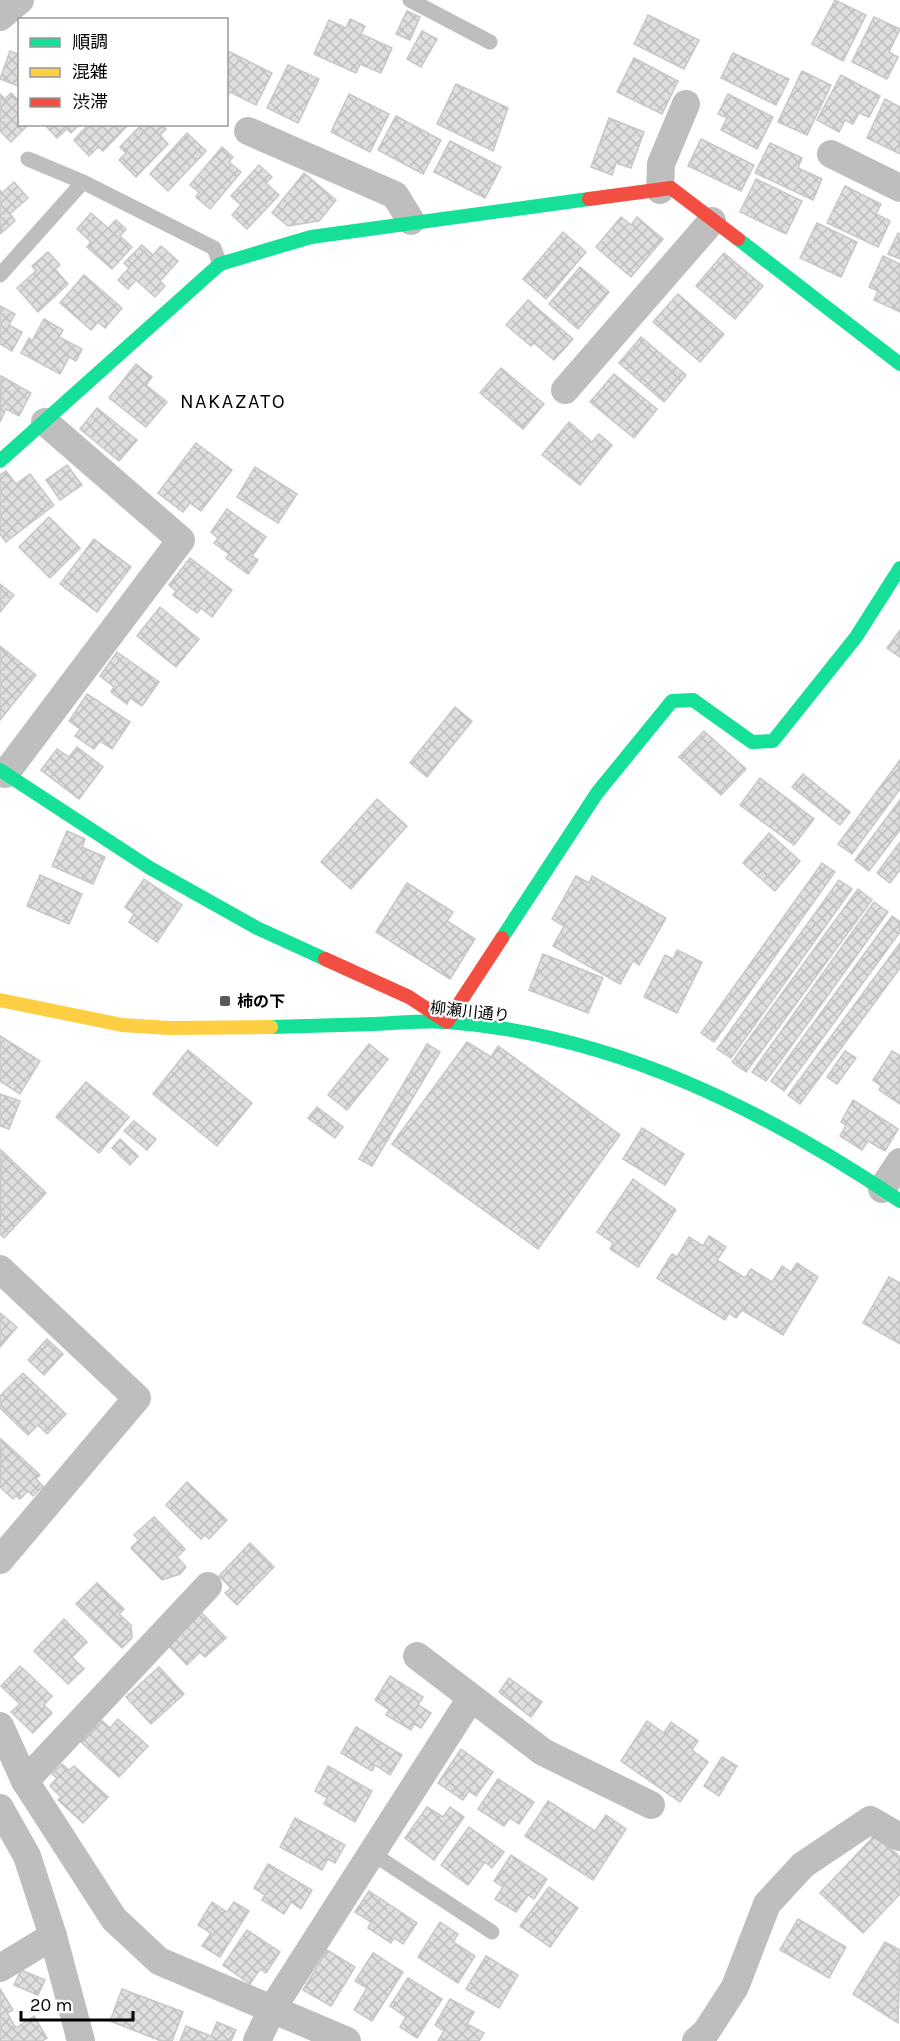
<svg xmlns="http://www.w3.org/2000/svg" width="900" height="2041" viewBox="0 0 900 2041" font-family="Karla,'Noto Sans JP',sans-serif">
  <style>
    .building { fill: url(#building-cross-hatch); stroke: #c7c7c7; stroke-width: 1.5 }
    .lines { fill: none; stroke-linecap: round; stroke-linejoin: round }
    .lane { stroke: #bebebe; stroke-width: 15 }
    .street { stroke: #bebebe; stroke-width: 28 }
    .fast { stroke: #16e098; stroke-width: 14 }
    .slow { stroke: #ffcf43; stroke-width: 14 }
    .jam { stroke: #f24e42; stroke-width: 14 }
    .poi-dot { fill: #595959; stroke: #fff; stroke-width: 2 }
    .labels { text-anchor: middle; stroke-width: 4.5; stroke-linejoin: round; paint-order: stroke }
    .poi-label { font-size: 16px; font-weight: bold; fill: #000; stroke: #fff; text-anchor: start }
    .street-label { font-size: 16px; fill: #000; stroke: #fff }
    .quarter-label { font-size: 20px; letter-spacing: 1.5px; fill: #000; stroke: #fff }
  </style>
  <defs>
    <pattern id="building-cross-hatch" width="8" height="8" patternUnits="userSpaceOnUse" patternTransform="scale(1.5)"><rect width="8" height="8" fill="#dfdfdf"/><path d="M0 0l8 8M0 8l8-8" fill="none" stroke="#bebebe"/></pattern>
  </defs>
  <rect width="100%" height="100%" fill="#fff"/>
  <g class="building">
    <polygon points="835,0 866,15 843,61 812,44"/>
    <polygon points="407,11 420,17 410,40 396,34"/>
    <polygon points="648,15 699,40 684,69 634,44"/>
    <polygon points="874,17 900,29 889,52 898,57 887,79 852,62"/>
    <polygon points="350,19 365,26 361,34 392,48 381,73 360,64 356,73 314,54 329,20 346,28"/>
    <polygon points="422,31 437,39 421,67 407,59"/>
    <polygon points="226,50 272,73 256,105 230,92 226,98"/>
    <polygon points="10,51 20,55 20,87 0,79"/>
    <polygon points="733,53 789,79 776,105 721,78"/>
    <polygon points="634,58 678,81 662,114 617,92"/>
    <polygon points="288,65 319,79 298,123 267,108"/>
    <polygon points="802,71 831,85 807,135 778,122"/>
    <polygon points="841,75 880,96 869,117 859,113 853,124 845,120 839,132 817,120"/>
    <polygon points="456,84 508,108 493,151 437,124"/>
    <polygon points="11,93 20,102 20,124 29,124 11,142 0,131 0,94 5,99"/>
    <polygon points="349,94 389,114 370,152 331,132"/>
    <polygon points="728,94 773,117 757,149 721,130 727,118 718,114"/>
    <polygon points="885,99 900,107 900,154 867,138"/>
    <polygon points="396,116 441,140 423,174 378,150"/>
    <polygon points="609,118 644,132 631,168 616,163 612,175 591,167"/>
    <polygon points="44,124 80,124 71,133 67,129 57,138"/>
    <polygon points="89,124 129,124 103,151 98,147 89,156 74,140"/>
    <polygon points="142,124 161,124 166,129 160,135 168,144 136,177 119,160 126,153 120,147"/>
    <polygon points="187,133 206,151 168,191 150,174"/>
    <polygon points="701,139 754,165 741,191 688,166"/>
    <polygon points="450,141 501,167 485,198 434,172"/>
    <polygon points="770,143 802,158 798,168 822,179 813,200 755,173"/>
    <polygon points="222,147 233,157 229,162 241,172 210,209 196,197 199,192 190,185"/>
    <polygon points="259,165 272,177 266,183 279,195 247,229 232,215 241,205 231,196"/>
    <polygon points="304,173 336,200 319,221 288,226 272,213"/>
    <polygon points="756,179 802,201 786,234 740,212"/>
    <polygon points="14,182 28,198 10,214 15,221 0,234 0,190 2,193"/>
    <polygon points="845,186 881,204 876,214 890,221 878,247 827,223"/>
    <polygon points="91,213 108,228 116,220 126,229 120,236 132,247 112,269 87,247 91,242 77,229"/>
    <polygon points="621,217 631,225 637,217 663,239 631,277 596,247"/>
    <polygon points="817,223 857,242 841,277 800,258"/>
    <polygon points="563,232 586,252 546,299 523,279"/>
    <polygon points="898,233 900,234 900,259 888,254"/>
    <polygon points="142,245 153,255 161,246 178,261 160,281 165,286 155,297 136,280 128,289 118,280 129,268 124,263"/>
    <polygon points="48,252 60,265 55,269 68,284 38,312 17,288 36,271 32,266"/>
    <polygon points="724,253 763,286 735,319 696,286"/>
    <polygon points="883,256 900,264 900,312 874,300 878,291 869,287"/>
    <polygon points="580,267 609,292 578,329 549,304"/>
    <polygon points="84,275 122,308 105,328 98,322 91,330 60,303"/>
    <polygon points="678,294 724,334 700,362 653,322"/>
    <polygon points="528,300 573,339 554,360 534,343 531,346 506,325"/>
    <polygon points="0,306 15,314 9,325 22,332 12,351 0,344"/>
    <polygon points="44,319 63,330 59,337 82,349 76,361 69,357 60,374 21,353 29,338 32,341"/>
    <polygon points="641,337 686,375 664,402 619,363"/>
    <polygon points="136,364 152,377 146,385 167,402 146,427 109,398"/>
    <polygon points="501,368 544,404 523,429 480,393"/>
    <polygon points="614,374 657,409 634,438 590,402"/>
    <polygon points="1,376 31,393 19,416 6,409 0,422"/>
    <polygon points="97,408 137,440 119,461 80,429"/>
    <polygon points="569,422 592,442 599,434 612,445 580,485 542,455"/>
    <polygon points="196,443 232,470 201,511 190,503 183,512 158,493"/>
    <polygon points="67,465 82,485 60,500 46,480"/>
    <polygon points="255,467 297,494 278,523 237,497"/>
    <polygon points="6,471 16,484 30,474 54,505 6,542 0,534 0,475"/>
    <polygon points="227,509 266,537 252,556 258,560 248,574 226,558 229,554 214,543 218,538 211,532"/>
    <polygon points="49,517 80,548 50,578 19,547"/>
    <polygon points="94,539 131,567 97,612 60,584"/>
    <polygon points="190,558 232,590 212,617 201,608 197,613 173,595 176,591 169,585"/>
    <polygon points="0,584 14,595 0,612"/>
    <polygon points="160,607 199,639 176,667 137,636"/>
    <polygon points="900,630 900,657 887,648"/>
    <polygon points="0,646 36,675 0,720"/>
    <polygon points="117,652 159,682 142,706 130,698 127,704 111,692 114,687 100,676"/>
    <polygon points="87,694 130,722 112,749 100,741 94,749 75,736 80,729 69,721"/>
    <polygon points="455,707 472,721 427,777 410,763"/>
    <polygon points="704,731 746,769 721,795 679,757"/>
    <polygon points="77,747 103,767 79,799 41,770 57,749 69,757"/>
    <polygon points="900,760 900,789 852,854 838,844"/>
    <polygon points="803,774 850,812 840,825 792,787"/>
    <polygon points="760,778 814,819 794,845 740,805"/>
    <polygon points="377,799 407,826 351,889 321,862"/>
    <polygon points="900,800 900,830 869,871 855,860"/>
    <polygon points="67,831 85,839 82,847 105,857 93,884 52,866"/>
    <polygon points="769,833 800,861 775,891 743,863"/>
    <polygon points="900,842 900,870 890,883 877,873"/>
    <polygon points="822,863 835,872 714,1042 701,1033"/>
    <polygon points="40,875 82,894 69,924 27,906"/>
    <polygon points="576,876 589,883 592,876 666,918 639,965 633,961 620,984 553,946 564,926 552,919"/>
    <polygon points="144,879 182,905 157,942 129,922 134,914 125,907"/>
    <polygon points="839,880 852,889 731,1058 717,1049"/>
    <polygon points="407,883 453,912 447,921 475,939 450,979 376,932"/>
    <polygon points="858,889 872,900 746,1072 732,1062"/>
    <polygon points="874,902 888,912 766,1081 752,1072"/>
    <polygon points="892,916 900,922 900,932 784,1091 771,1081"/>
    <polygon points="900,943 900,968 800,1104 788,1095"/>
    <polygon points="677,950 702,962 677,1013 644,997 665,955 673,959"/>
    <polygon points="543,954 603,978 588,1013 529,990"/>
    <polygon points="0,1036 40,1061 20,1094 0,1081"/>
    <polygon points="467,1042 491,1057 498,1046 620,1135 538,1249 392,1144"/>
    <polygon points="369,1044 388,1059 347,1110 328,1095"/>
    <polygon points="427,1044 440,1052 372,1166 359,1159"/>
    <polygon points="188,1050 252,1103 217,1146 153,1094"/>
    <polygon points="845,1051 856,1058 837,1084 827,1077"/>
    <polygon points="892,1051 900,1056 900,1104 879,1090 881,1086 873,1080"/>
    <polygon points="86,1082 129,1117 99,1153 56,1117"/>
    <polygon points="0,1094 20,1101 9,1129 0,1126"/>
    <polygon points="853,1100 898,1129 885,1151 868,1141 862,1150 840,1136 846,1125 841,1122"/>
    <polygon points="317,1107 343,1127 335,1138 308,1118"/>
    <polygon points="134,1121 156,1139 147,1150 124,1131"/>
    <polygon points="642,1128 684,1154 665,1185 623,1159"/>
    <polygon points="120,1139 138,1156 130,1165 112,1148"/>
    <polygon points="1,1150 46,1193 4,1238 0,1234"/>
    <polygon points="633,1179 676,1210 638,1267 610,1249 613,1243 597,1232"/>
    <polygon points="709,1236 726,1247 717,1260 745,1278 751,1269 772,1282 782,1266 791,1272 797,1263 818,1277 783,1335 742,1310 736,1318 729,1313 725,1320 657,1278 672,1254 677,1257 689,1237 703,1246"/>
    <polygon points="889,1277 900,1283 900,1344 863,1323"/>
    <polygon points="0,1313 17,1327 0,1347"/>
    <polygon points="47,1339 63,1354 44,1375 28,1360"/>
    <polygon points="23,1373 66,1414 47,1434 38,1425 28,1435 0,1408 0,1396"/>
    <polygon points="1,1439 40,1475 36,1479 43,1486 33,1496 28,1491 20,1499 16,1496 13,1499 0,1487"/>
    <polygon points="187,1482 227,1520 209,1539 205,1535 201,1539 166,1505"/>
    <polygon points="154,1517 185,1549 177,1557 186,1567 180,1574 162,1580 131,1548 139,1540 134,1535"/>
    <polygon points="250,1543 274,1567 237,1605 225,1593 231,1588 219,1576"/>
    <polygon points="97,1583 124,1609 119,1614 131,1625 132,1638 122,1648 76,1604"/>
    <polygon points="199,1610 226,1638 205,1657 200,1652 187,1665 166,1643"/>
    <polygon points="64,1619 87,1642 72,1657 84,1669 68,1684 34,1651"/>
    <polygon points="20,1666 52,1696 44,1705 52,1713 33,1733 11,1712 20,1704 1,1686"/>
    <polygon points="159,1667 184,1694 151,1724 126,1697"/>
    <polygon points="390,1676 423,1697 418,1705 431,1713 421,1728 414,1724 411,1730 386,1715 389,1710 375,1700"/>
    <polygon points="509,1678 542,1702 531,1717 499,1692"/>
    <polygon points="100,1719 110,1728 118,1719 148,1746 119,1777 80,1741"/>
    <polygon points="647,1721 664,1733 671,1722 698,1741 692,1750 708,1762 680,1802 621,1761"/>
    <polygon points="356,1727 402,1755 390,1775 375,1765 372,1771 341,1753"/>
    <polygon points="461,1749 493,1772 476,1796 469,1791 463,1800 438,1783"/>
    <polygon points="722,1757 737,1766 719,1796 704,1786"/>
    <polygon points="62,1764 69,1770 74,1766 108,1797 83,1823 58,1800 61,1797 50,1786 57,1778 52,1774"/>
    <polygon points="328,1766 372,1791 355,1822 324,1804 327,1798 315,1791"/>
    <polygon points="498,1779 534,1802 519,1824 510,1818 504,1826 478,1809"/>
    <polygon points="548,1801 595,1831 606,1815 626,1829 593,1880 525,1836"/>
    <polygon points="427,1807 443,1817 450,1807 464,1817 434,1860 405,1838"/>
    <polygon points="295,1818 345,1845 335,1863 328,1859 322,1870 280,1847"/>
    <polygon points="469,1827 504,1852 492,1868 485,1862 468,1885 441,1865"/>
    <polygon points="876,1834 900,1857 900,1894 863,1933 820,1893"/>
    <polygon points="511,1855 547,1879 534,1899 528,1895 516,1912 495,1899 503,1887 494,1881"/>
    <polygon points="268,1864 312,1890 301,1909 291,1902 284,1914 262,1900 265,1895 254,1888"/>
    <polygon points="549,1887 578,1908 550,1947 520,1926"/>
    <polygon points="369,1891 417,1923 403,1944 394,1938 391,1943 368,1928 371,1922 355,1912"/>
    <polygon points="212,1902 227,1912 234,1902 249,1911 220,1957 202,1946 211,1933 198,1925"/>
    <polygon points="798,1919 846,1947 829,1978 780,1950"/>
    <polygon points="440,1922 458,1934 453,1942 475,1956 458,1983 418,1957"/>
    <polygon points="247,1930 280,1952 266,1973 260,1969 250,1984 223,1965"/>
    <polygon points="885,1942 900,1950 898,2023 853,1994"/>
    <polygon points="327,1950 355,1967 331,2006 303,1990"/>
    <polygon points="373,1953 403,1972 372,2021 354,2010 367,1988 355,1981"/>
    <polygon points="486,1956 518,1975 499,2008 466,1989"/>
    <polygon points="21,1970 45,1980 38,1995 14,1985"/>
    <polygon points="408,1978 442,1999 417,2038 400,2027 406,2017 390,2006"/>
    <polygon points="0,1989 13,2010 7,2013 16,2028 34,2016 47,2038 42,2041 0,2041"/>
    <polygon points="122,1989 183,2012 172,2041 161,2041 110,2021"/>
    <polygon points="450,1999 474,2012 467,2024 484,2033 479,2041 438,2041 444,2031 435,2025"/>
    <polygon points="217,2022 236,2030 231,2041 180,2041 186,2026 211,2036"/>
  </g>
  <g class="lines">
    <g class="lane">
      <polyline points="410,0 490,42"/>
      <polyline points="28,159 83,182 214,248 220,264"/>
      <polyline points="0,275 83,182"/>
      <polyline points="370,1852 492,1932"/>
    </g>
    <g class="street">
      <polyline points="0,17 20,0"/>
      <polyline points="248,131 395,195 411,221"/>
      <polyline points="831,154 900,188"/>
      <polyline points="660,190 661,164 686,104"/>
      <polyline points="565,390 712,221"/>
      <polyline points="5,774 181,540 45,422"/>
      <polyline points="882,1189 900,1162"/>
      <polyline points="0,1269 137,1398 0,1560"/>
      <polyline points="417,1656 543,1752 651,1805"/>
      <polyline points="0,1726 25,1781 114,1919 159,1961 347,2041"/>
      <polyline points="25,1781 208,1586"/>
      <polyline points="0,1808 27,1856 53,1936 81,2041"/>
      <polyline points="0,1968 53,1936"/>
      <polyline points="257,2041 272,2009 471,1698"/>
      <polyline points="696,2041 706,2032 735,1987 767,1904 803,1865 870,1820 900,1837"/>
    </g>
    <g class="fast">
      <polyline points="738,239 900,364"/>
      <polyline points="0,461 220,264 311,237 589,199"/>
      <polyline points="0,770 150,868 257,928 325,959"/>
      <polyline points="502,938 597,793 672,701 693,700 752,742 773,741 856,637 900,568"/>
      <path d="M271,1027C305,1026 340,1025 375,1024C399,1023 424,1020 448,1022C615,1035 763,1109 900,1201"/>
    </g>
    <polyline class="slow" points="0,1000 122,1025 169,1028 271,1027"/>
    <g class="jam">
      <polyline points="589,199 671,188 738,239"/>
      <polyline points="325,959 409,997 447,1022 502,938"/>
    </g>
  </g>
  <rect class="poi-dot" x="219" y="995" width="12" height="12" rx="3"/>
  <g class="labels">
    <g class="poi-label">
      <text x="237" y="1007">柿の下</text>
    </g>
    <g class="street-label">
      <text transform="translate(470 1011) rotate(6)" y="6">柳瀬川通り</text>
    </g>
    <g class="quarter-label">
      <text x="233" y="408">NAKAZATO</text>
    </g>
  </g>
  <rect x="18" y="18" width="210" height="108" fill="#ffffff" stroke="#999999" stroke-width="1.5"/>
  <rect x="30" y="38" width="30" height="9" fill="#16e098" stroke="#999999" stroke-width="1.5"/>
  <text x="72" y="48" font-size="18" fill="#000000">順調</text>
  <rect x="30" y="68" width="30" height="9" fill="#ffcf43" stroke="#999999" stroke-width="1.5"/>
  <text x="72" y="78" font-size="18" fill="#000000">混雑</text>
  <rect x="30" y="98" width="30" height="9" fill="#f24e42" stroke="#999999" stroke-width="1.5"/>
  <text x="72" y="108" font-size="18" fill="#000000">渋滞</text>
  <path d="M21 2011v9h112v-9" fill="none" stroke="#000000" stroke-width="3"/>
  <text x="30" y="2011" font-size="18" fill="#000000" stroke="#ffffff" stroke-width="4.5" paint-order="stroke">20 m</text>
</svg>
